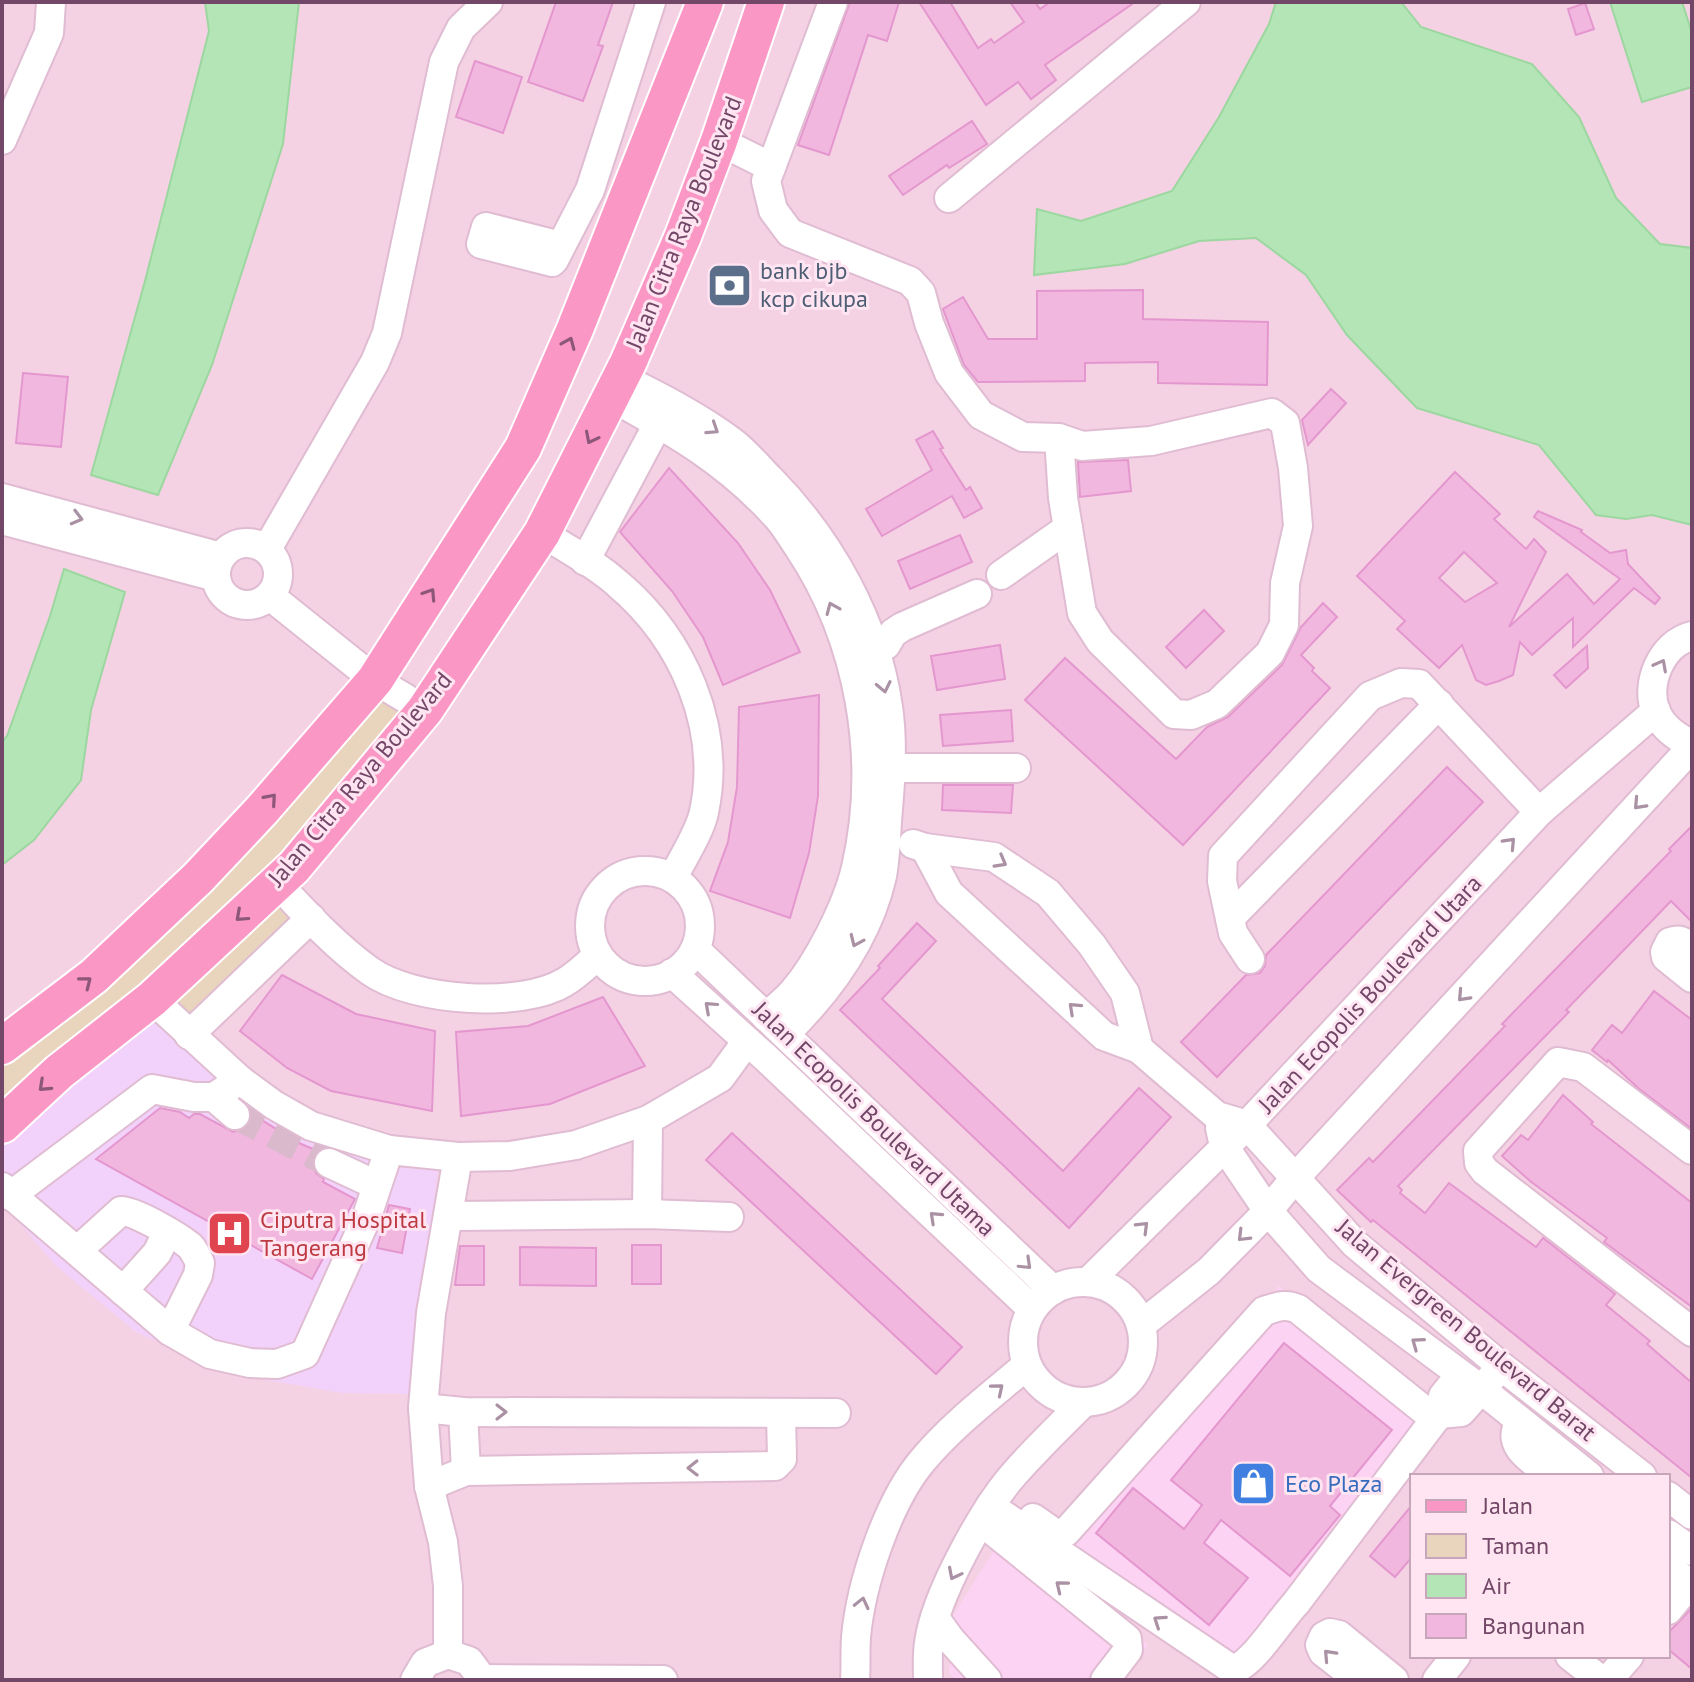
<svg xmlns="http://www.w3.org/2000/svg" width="1694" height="1682" viewBox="0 0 1694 1682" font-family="'PT Sans',sans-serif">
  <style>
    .residential { fill: #f5d1e4; fill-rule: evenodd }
    .commercial { fill: #fdd3f4 }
    .medical { fill: #f2d2fa }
    .green { fill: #e9d4be }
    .water { fill: #b4e5b7; stroke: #9bd79f; stroke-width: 2 }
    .building { fill: #f1b7df; stroke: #e497ce; stroke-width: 2; fill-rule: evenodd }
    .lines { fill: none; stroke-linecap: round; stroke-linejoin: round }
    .minor-tunnel { stroke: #dab9cc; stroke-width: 28; stroke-dasharray: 28 14; stroke-linecap: butt }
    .minor-casing { stroke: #e0bcd2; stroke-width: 32 }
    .major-casing { stroke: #fff; stroke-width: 40 }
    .minor { stroke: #fff; stroke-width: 28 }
    .major { stroke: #fb97c5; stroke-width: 36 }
    .oneway { stroke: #8d577a }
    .oneway2 { stroke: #aa91a4 }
    .labels { text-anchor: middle; stroke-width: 6; stroke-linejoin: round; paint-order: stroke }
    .street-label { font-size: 24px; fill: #724767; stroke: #ffe5f2 }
    .service-label { font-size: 24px; fill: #4e5e75; stroke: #ffe5f2; text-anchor: start }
    .health-label { font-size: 24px; fill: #be3a42; stroke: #ffe5f2; text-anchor: start }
    .shop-label { font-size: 24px; fill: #366cbe; stroke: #ffe5f2; text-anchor: start }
  </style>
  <rect width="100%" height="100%" fill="#fcdfed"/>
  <path class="residential" d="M2,2H1692V1680H2ZM1412,1476H1668V1656H1412Z"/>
  <g class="commercial">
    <polygon points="1279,1286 1447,1427 1232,1680 1062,1541"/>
    <polygon points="1002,1538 1148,1645 1118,1680 958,1680 949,1673 952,1617"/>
  </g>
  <polygon class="medical" points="156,1011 254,1097 439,1163 419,1319 414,1394 342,1393 226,1373 136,1332 55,1265 2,1202 2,1136"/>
  <g class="green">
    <polygon points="375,681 426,710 293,867 2,1126 2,1041 198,877"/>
    <polygon points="277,885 317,934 201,1043 155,999"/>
  </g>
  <g class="water">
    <polygon points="205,2 299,2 283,144 212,365 158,495 91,475 145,281 209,31"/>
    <polygon points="1276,2 1401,2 1421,27 1532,64 1579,117 1616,198 1660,244 1692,248 1692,525 1652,515 1626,519 1596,515 1539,445 1417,408 1347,335 1306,275 1256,238 1199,241 1125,264 1034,275 1037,209 1081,221 1172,191 1219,117 1269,24"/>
    <polygon points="1610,2 1682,2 1692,33 1692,87 1642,102"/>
    <polygon points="64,569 125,592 91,710 81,780 34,840 2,865 2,742 7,736 50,616"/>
  </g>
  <g class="building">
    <polygon points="556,2 613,2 598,45 603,46 583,101 528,82"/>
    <polygon points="850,2 899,2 887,41 868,35 829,155 798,145"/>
    <polygon points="919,2 950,2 978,48 991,39 994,43 1024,22 1010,2 1035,2 1040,9 1050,2 1135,2 1045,65 1056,80 1031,99 1018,82 986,105"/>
    <polygon points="1585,3 1594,29 1576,35 1568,9"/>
    <polygon points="475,61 522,77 503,133 456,117"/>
    <polygon points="972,121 987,144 949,168 947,165 903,195 889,176"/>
    <polygon points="1143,290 1143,319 1268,322 1267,385 1158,383 1158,362 1085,363 1085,381 978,382 964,365 943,309 963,297 988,339 1037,339 1037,291"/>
    <polygon points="23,373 68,377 61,447 16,443"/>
    <polygon points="1331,389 1346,403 1308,445 1302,420"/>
    <polygon points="933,431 943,448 940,449 966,490 970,487 982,508 964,518 952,496 882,536 866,509 932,470 916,440"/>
    <polygon points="1128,460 1131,491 1080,497 1078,462"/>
    <polygon points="669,468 738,543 770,590 800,652 723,685 703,637 672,591 620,532"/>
    <path d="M1455,472L1500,514L1494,519L1526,549L1534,539L1546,552L1509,627L1567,574L1594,604L1620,579L1534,517L1538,511L1582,530L1581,532L1610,553L1626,550L1628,564L1660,598L1655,604L1634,588L1573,647V618L1532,655L1520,642L1513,675L1499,681L1486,685L1476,680L1462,645L1439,668L1397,629L1405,621L1357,576ZM1464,552L1497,583L1465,602L1439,578Z"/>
    <polygon points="960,535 972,562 910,589 898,561"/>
    <polygon points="1323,603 1337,617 1301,655 1314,668 1312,671 1330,688 1183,845 1025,700 1065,658 1176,759 1207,727 1228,717 1282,665 1301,627"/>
    <polygon points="1204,610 1224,631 1186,668 1166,647"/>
    <polygon points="1000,645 1005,679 937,690 931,656"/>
    <polygon points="1587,646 1588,668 1566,688 1554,675"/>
    <polygon points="819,695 818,796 809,853 790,918 710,891 728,842 737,787 739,707"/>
    <polygon points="1011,710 1013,741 943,746 940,715"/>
    <polygon points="1447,767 1483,802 1217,1077 1181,1042 1246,975 1260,973 1265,966 1266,955"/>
    <polygon points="943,785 1013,785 1011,813 942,810"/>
    <polygon points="1692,826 1692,922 1671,901 1566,1010 1569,1012 1398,1186 1402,1190 1400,1193 1425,1213 1449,1183 1536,1247 1543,1238 1615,1294 1606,1305 1650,1341 1647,1344 1692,1383 1692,1478 1373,1220 1371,1222 1337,1190 1369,1158 1373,1162 1505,1026 1502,1024 1671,851 1669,849"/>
    <polygon points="917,923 936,941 882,999 1063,1171 1139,1088 1171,1117 1069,1228 840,1010 880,968 878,966"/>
    <polygon points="282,975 356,1014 435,1031 432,1111 331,1091 287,1068 240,1031"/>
    <polygon points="1654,991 1692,1020 1692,1129 1638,1088 1608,1060 1607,1062 1592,1050 1612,1025 1622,1033"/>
    <polygon points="603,997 645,1066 550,1104 461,1116 456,1032 528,1026"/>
    <polygon points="1563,1095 1593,1122 1591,1124 1692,1203 1692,1307 1604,1242 1607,1238 1530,1181 1502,1156 1521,1135 1528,1140"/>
    <polygon points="160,1108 180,1112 189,1118 194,1114 200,1114 233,1132 247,1127 252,1114 299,1143 318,1151 312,1164 316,1173 324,1179 323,1182 355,1199 312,1279 96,1159"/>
    <polygon points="732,1133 962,1347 936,1374 706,1160"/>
    <polygon points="389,1205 410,1209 402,1253 377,1248"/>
    <rect x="632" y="1245" width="29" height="39"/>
    <polygon points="460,1246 484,1246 484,1285 455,1285"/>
    <polygon points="520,1247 596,1248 596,1286 520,1285"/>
    <polygon points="1284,1343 1392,1430 1330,1506 1340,1515 1290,1576 1221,1520 1204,1543 1248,1578 1209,1625 1096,1533 1133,1488 1184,1529 1202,1505 1171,1480"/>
    <polygon points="1412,1505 1412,1557 1395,1577 1370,1556"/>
    <polygon points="1692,1608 1692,1669 1668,1649 1668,1633"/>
  </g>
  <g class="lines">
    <polyline class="minor-tunnel" points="235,1115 329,1163"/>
    <defs>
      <g id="minor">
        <polyline points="833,2 766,181 773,210 790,233 910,281 921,293 929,323 949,373 981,415 1023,437 1059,438 1082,446 1151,441 1272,413 1285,423 1293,468 1298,526 1285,583 1284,625 1270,653 1217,704 1191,715 1174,714 1100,641 1082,613 1063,498 1059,438"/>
        <polyline points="2,140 49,33 51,2"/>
        <polyline points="719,141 771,167"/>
        <polyline points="949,198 1186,2"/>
        <polyline points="561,246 486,227 481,244 552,262 554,260 590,190 651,2"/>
        <path d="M621,378C659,396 697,416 731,441C745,451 758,467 770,479C830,540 876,622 888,707C893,740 891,776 888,809C886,831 886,854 882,876C868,937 829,991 785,1034"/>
        <path d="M611,397C675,432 729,463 778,518C786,527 792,538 799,548C860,640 881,759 856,868C847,906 818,963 793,992C785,1001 775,1009 766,1017"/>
        <polyline points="2,498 221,557"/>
        <polyline points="2,520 216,577"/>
        <path d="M542,533C567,549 596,564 618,584C683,639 722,727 704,812C700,832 682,859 673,878"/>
        <circle cx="247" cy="574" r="31"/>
        <polyline points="267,549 375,362 387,333 444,62 461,28 488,2"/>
        <polyline points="585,561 667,407"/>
        <polyline points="1001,575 1068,528"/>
        <polyline points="270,596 375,680 425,710"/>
        <path d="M1692,636C1662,643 1644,684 1656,712C1663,728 1677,737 1692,745"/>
        <polyline points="862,653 886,645 893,633 902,627 977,594"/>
        <polyline points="891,768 1016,768"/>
        <polyline points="913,844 925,848 994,857 1048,893 1092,945 1125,993 1139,1049"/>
        <polyline points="925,848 949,893 1104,1036 1139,1049 1217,1116 1247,1125 1355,1244 1501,1366 1642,1476"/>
        <circle cx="645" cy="926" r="55"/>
        <path d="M277,883C306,914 336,947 370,971C412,1001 521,1009 565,982C577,975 588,964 598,955"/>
        <polyline points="1230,918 1439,704"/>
        <path d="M1692,948C1684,942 1680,938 1670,942L1665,952L1666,957L1692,978"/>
        <polyline points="695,949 1053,1290"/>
        <polyline points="1250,959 1233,933 1222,881 1223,856 1370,696 1401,683 1419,684 1539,812"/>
        <polyline points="672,973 765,1057 1032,1309"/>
        <polyline points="152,999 240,1080 274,1105 311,1126 389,1150 458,1157 510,1156 576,1145 648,1120 720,1078 747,1041"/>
        <polyline points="189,1035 311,918"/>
        <polyline points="214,1097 235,1115"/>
        <polyline points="1220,1128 1224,1146 1268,1211 1319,1269 1482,1390 1589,1476"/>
        <polyline points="1692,1150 1583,1067 1558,1062 1478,1151 1479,1163 1485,1171 1692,1332"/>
        <polyline points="329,1163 376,1185"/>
        <polyline points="2,1187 170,1331 210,1354 250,1363 277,1364 305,1354 366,1219 389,1150"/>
        <polyline points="10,1196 152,1089 194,1097 214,1097 240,1080"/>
        <polyline points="647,1214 648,1120"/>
        <polyline points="448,1216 647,1214 729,1217"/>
        <path d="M78,1250L121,1211C135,1211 178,1236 190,1246C194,1250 197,1257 200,1263L198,1275L170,1331"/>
        <polyline points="1088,1282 1247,1125 1539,812 1656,711"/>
        <circle cx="1083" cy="1342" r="60"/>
        <polyline points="123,1291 157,1253 167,1233"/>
        <polyline points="1141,1325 1209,1271 1268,1211 1295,1178 1692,747"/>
        <polyline points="423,1408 463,1412 836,1413"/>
        <polyline points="463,1412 466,1471"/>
        <polyline points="1439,1414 1461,1412 1493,1376"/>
        <path d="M1520,1422C1504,1447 1535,1462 1553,1476"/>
        <polyline points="429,1486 466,1471 775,1466 782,1459 781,1413"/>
        <polyline points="1668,1496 1692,1515"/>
        <path d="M990,1506L1233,1670C1254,1663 1279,1621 1296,1603L1439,1414L1443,1396L1460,1375"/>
        <path d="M1033,1518L1056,1534L1066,1532L1264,1311C1277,1307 1285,1303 1298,1309L1435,1419"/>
        <polyline points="982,1522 1127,1639 1128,1650 1105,1680"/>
        <polyline points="1668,1534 1692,1551"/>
        <polyline points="1668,1567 1692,1586"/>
        <polyline points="1668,1610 1692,1581"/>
        <polyline points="935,1618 950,1639 987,1680"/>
        <polyline points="448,1654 448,1586 443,1542 429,1486 423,1408 431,1313 458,1157"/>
        <polyline points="1570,1656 1601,1680"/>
        <polyline points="483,1679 663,1680"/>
        <polyline points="415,1680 425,1663 448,1654 469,1661 483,1680"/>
        <path d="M855,1680C856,1666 855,1651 856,1637C861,1583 888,1501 923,1460C953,1424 992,1395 1027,1365"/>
        <path d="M928,1680C928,1668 927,1655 929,1643C935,1596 984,1508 1015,1473C1037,1448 1061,1425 1084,1402"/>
        <polyline points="1359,1680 1323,1652 1320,1645 1324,1636 1330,1633 1339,1635 1394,1680"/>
        <polyline points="1437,1680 1456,1656"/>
        <polyline points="1608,1680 1629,1656"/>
      </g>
      <g id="major">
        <polyline points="2,1046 94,976 198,878 262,810 375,680 523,448 575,329 705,2"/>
        <polyline points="2,1125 59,1072 152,999 294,867 425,710 542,533 628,363 683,236 719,141 766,2"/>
      </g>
    </defs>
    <use href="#minor" class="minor-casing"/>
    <use href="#major" class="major-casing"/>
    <use href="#minor" class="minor"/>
    <use href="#major" class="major"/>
  </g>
  <defs><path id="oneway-chevron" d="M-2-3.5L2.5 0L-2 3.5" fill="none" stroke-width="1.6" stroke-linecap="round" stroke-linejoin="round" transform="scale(2)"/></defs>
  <g class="oneway">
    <use href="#oneway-chevron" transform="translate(569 343) rotate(-67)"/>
    <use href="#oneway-chevron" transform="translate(591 438) rotate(117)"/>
    <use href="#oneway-chevron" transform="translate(430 594) rotate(-57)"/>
    <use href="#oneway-chevron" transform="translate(271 799) rotate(-49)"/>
    <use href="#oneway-chevron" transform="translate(241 916) rotate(138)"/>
    <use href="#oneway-chevron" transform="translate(86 982) rotate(-38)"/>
    <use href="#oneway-chevron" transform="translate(44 1086) rotate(137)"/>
  </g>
  <g class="oneway2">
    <use href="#oneway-chevron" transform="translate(713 429) rotate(33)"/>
    <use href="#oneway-chevron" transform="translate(77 518) rotate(15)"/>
    <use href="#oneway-chevron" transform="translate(832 608) rotate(-113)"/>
    <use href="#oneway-chevron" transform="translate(1661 665) rotate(-62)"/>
    <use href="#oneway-chevron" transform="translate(884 687) rotate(78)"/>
    <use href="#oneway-chevron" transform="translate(1639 804) rotate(133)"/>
    <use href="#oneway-chevron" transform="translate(1510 843) rotate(-47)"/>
    <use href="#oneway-chevron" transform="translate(1001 862) rotate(29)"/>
    <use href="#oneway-chevron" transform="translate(856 941) rotate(114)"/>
    <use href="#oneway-chevron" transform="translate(1463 996) rotate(133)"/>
    <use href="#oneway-chevron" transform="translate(710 1007) rotate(-138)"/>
    <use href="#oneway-chevron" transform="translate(1074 1008) rotate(-137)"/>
    <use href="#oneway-chevron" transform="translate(935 1217) rotate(-137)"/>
    <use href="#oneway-chevron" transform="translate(1143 1227) rotate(-45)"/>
    <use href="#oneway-chevron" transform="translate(1243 1236) rotate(135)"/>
    <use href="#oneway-chevron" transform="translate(1026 1264) rotate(44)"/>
    <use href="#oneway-chevron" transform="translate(1417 1343) rotate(-144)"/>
    <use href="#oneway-chevron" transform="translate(998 1389) rotate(-40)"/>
    <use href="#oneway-chevron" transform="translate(501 1412)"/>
    <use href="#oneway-chevron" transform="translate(693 1468) rotate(179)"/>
    <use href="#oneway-chevron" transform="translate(954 1574) rotate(117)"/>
    <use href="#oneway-chevron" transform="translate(1061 1586) rotate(-141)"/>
    <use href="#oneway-chevron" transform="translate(862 1603) rotate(-77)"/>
    <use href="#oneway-chevron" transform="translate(1159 1621) rotate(-146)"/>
    <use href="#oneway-chevron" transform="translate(1329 1655) rotate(-133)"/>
  </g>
  <defs>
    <symbol id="bank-square" viewBox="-11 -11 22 22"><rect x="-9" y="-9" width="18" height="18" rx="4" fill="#5c6f8a" stroke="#ffe5f2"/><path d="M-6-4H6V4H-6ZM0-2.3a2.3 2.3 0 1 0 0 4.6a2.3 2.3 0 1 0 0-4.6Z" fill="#fff"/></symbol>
    <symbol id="hospital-square" viewBox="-11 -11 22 22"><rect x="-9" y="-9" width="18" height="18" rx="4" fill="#e0444e" stroke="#ffe5f2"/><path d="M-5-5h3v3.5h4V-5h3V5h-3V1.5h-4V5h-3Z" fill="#fff"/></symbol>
    <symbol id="shop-square" viewBox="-11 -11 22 22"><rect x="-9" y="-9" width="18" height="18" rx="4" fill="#3f7fe0" stroke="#ffe5f2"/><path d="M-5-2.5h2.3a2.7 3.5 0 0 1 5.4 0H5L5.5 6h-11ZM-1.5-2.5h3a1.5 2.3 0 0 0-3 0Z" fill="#fff"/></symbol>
  </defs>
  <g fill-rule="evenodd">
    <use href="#bank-square" x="704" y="260" width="51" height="51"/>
    <use href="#hospital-square" x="204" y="1208" width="51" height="51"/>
    <use href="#shop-square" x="1228" y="1458" width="51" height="51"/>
  </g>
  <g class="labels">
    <g class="street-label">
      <text transform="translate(684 223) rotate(-68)" y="8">Jalan Citra Raya Boulevard</text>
      <text transform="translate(360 779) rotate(-50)" y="8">Jalan Citra Raya Boulevard</text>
      <text transform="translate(1370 994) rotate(-47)" y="8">Jalan Ecopolis Boulevard Utara</text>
      <text transform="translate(874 1119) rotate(44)" y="8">Jalan Ecopolis Boulevard Utama</text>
      <text transform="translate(1466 1330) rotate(40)" y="8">Jalan Evergreen Boulevard Barat</text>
    </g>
    <g class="service-label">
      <text x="760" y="279">bank bjb<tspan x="760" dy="28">kcp cikupa</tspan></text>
    </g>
    <g class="health-label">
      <text x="260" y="1228">Ciputra Hospital<tspan x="260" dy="28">Tangerang</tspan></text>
    </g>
    <g class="shop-label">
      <text x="1285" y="1492">Eco Plaza</text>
    </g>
  </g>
  <rect width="1694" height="1682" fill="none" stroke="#724767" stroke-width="8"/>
  <rect x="1410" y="1474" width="260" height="184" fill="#ffe5f2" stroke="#c7a6ba" stroke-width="2"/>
  <rect x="1426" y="1500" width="40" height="12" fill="#fb97c5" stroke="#c7a6ba" stroke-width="2"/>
  <text x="1482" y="1514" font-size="24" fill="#724767">Jalan</text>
  <rect x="1426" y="1534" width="40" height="24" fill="#e9d4be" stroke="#c7a6ba" stroke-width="2"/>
  <text x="1482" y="1554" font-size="24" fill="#724767">Taman</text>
  <rect x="1426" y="1574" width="40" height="24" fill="#b4e5b7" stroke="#c7a6ba" stroke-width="2"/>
  <text x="1482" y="1594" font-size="24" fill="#724767">Air</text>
  <rect x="1426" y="1614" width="40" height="24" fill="#f1b7df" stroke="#c7a6ba" stroke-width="2"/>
  <text x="1482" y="1634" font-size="24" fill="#724767">Bangunan</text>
</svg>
